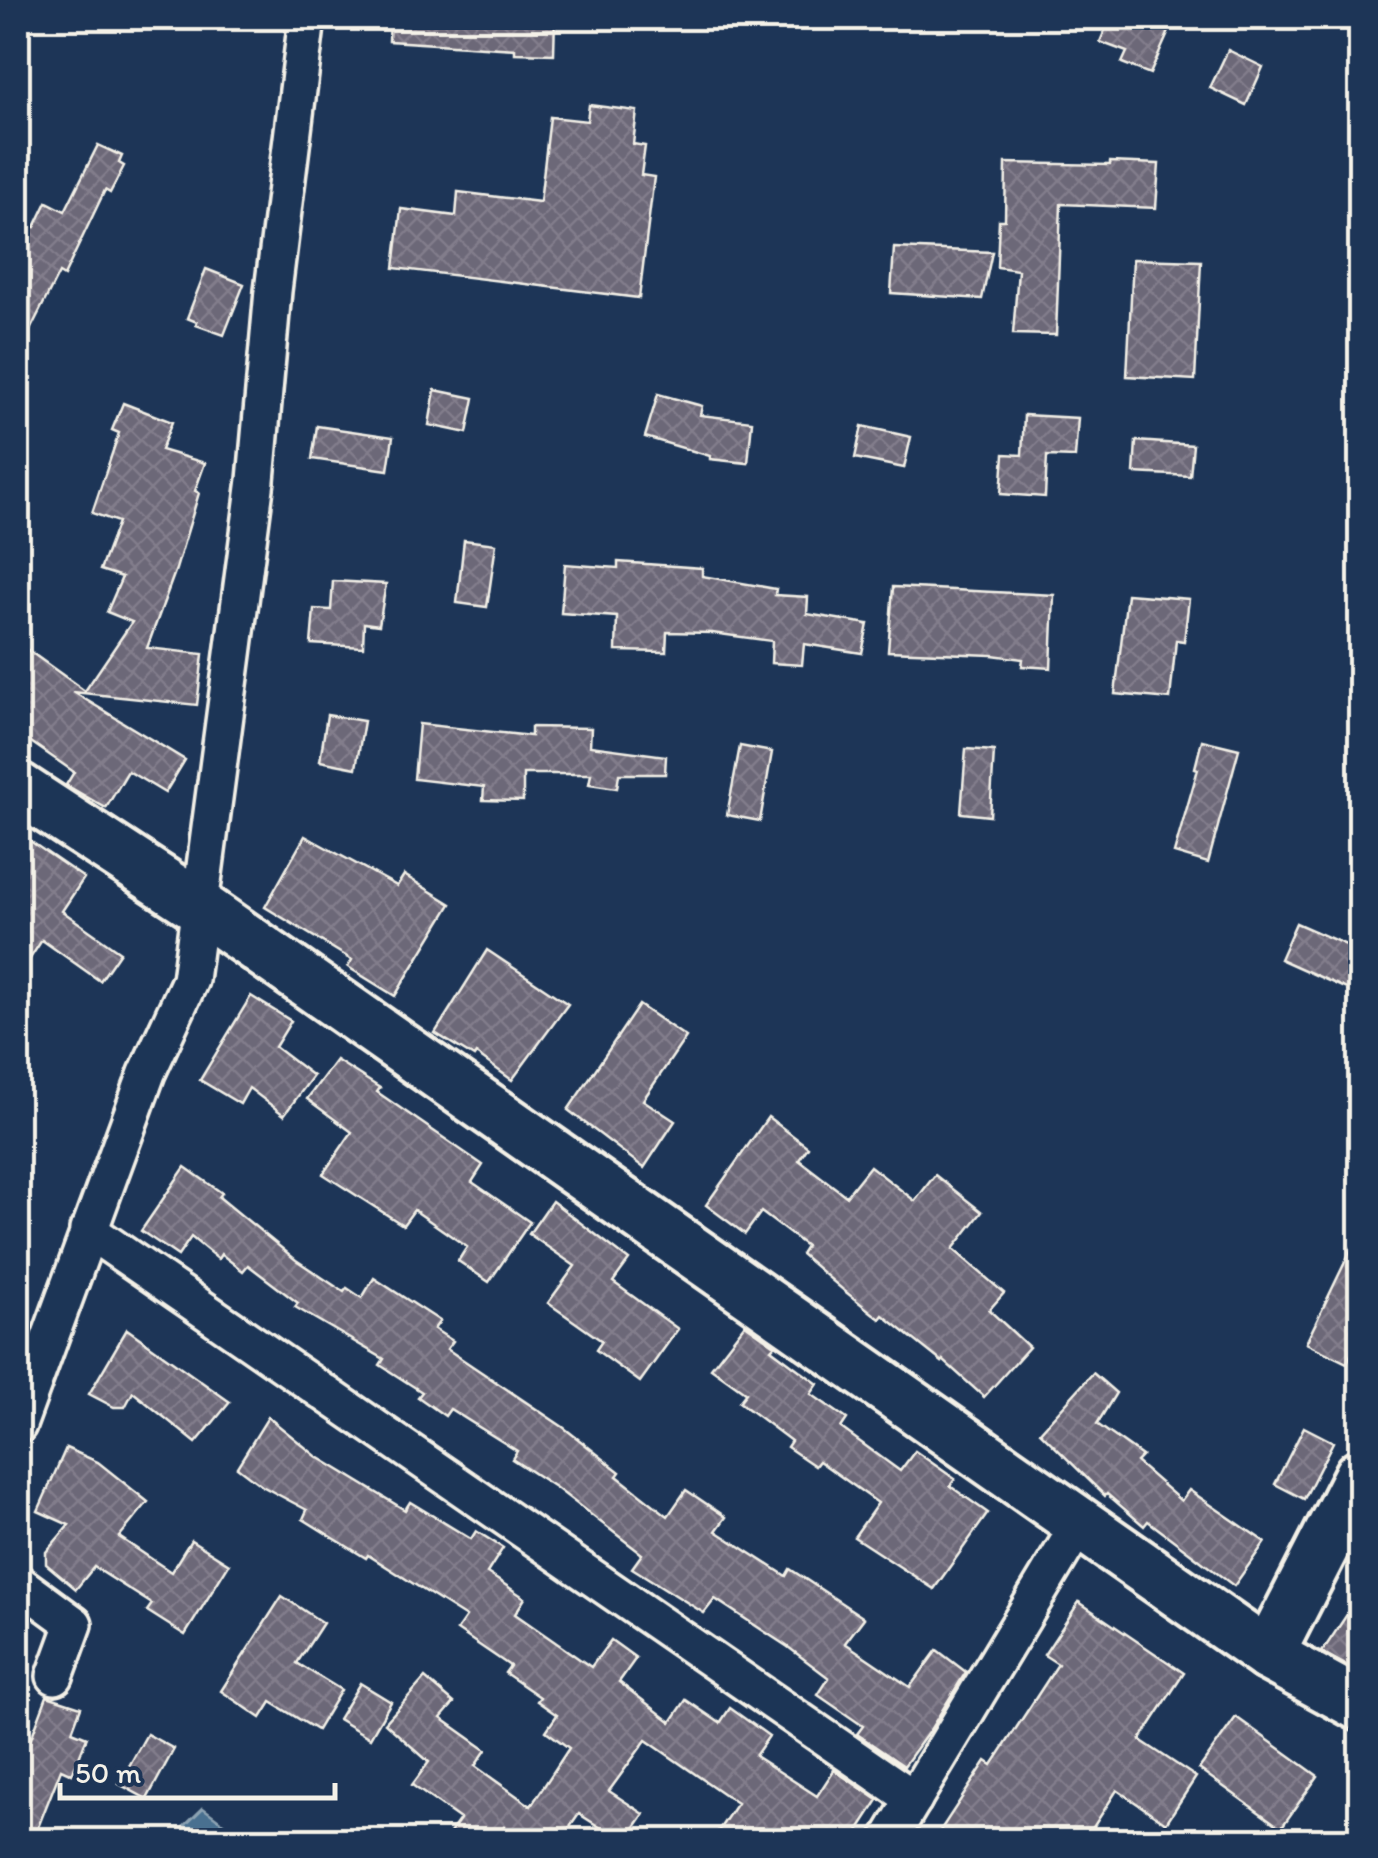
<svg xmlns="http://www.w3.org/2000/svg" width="1378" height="1858" viewBox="0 0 1378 1858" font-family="Itim,sans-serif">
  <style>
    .water { fill: #486f90; stroke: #8da3b3; stroke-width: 2.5 }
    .building { fill: url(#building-cross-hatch); stroke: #f4f1e8; stroke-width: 2.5 }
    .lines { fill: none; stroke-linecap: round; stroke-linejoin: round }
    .street-casing { stroke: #f4f1e8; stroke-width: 42 }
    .secondary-casing { stroke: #f4f1e8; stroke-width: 58 }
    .street { stroke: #1d3557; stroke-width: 35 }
    .secondary { stroke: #1d3557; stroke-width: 50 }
  </style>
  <defs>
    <pattern id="building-cross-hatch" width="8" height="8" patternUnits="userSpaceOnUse" patternTransform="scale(2.5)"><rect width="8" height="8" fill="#6c6778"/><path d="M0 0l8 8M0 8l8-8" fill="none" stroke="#827d8b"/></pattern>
  </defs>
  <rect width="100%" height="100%" fill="#1d3557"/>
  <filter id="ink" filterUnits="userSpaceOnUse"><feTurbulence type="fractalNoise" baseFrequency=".01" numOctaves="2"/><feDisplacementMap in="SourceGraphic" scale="20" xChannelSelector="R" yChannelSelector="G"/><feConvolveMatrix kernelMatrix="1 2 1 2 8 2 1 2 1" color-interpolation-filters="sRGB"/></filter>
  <g filter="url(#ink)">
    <polygon class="water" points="203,1808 246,1840 170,1840"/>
    <g class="building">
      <polygon points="390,18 555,18 554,54 515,53 515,49 389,41"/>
      <polygon points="1110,18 1175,18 1150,74 1122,63 1127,52 1100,42"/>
      <polygon points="1228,50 1263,67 1246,105 1210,88"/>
      <polygon points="589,105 637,111 633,144 645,146 641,175 654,177 639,298 394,268 401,209 456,216 458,192 540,202 550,117 587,121"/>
      <polygon points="98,145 122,156 119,163 124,166 110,193 105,190 64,276 59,273 18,354 18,239 24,225 35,227 47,202 65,211"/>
      <polygon points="1110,162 1159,164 1156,208 1061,204 1056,335 1013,334 1018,270 997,267 999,220 1005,220 1006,163 1110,165"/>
      <polygon points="894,248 992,252 982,299 891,293"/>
      <polygon points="1133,259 1201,261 1195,380 1127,376"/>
      <polygon points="206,269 244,284 224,335 196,325 197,322 187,318"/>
      <polygon points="435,390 474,398 467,433 429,425"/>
      <polygon points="658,394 702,406 700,415 752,421 748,463 710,459 710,456 645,437"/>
      <polygon points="123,403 172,422 161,450 205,463 195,491 199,493 176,569 147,648 203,654 197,705 73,692 185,760 165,793 128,771 106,808 66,785 74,772 18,733 18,643 85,691 132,622 107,612 122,577 100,570 118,522 92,513 119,433 112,430"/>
      <polygon points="1024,415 1078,418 1075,457 1047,456 1045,497 1001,494 1004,454 1022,455"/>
      <polygon points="317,426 393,437 388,470 312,459"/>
      <polygon points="862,426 911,437 904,468 855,458"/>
      <polygon points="1136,441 1193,445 1190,476 1134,473"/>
      <polygon points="464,540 496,544 487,607 457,603"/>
      <polygon points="618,562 702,568 702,576 776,589 775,595 808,597 807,614 868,624 862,653 804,644 802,665 771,663 772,641 712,633 667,632 666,652 616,651 617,617 561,613 565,564 618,568"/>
      <polygon points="333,581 386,584 379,625 364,623 363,647 311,644 314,609 331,610"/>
      <polygon points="893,587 1054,595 1051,668 1022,666 1023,659 992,655 888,651"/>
      <polygon points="1127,594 1189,599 1184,641 1176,640 1170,699 1115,694"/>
      <polygon points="327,715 364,721 356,768 320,761"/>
      <polygon points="419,724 531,736 531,727 591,728 590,746 666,756 665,774 619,774 617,788 589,784 591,774 523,774 523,801 483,800 484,787 414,779"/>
      <polygon points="1202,740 1239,749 1208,863 1174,853 1198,769 1195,768"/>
      <polygon points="740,746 772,752 760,821 727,815"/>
      <polygon points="966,749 994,751 990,816 961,813"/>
      <polygon points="305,836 397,886 404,875 451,904 395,996 348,967 352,960 265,907"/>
      <polygon points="30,841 84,878 62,911 120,952 100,981 42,940 18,977 18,859"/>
      <polygon points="1296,923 1360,951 1360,995 1280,959"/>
      <polygon points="487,950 568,1004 512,1080 476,1054 474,1057 435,1033"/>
      <polygon points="251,996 291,1021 275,1047 313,1076 284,1115 249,1088 240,1104 200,1080"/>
      <polygon points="639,1005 686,1037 643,1100 675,1121 644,1168 568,1110"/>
      <polygon points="336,1060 380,1088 377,1092 483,1165 472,1182 530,1222 489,1282 458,1261 467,1247 414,1210 403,1225 323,1174 352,1132 307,1099"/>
      <polygon points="768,1117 808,1147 799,1160 846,1196 870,1166 915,1201 935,1175 982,1212 953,1249 1004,1293 989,1310 1029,1347 984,1397 943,1360 942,1362 883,1315 880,1319 842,1289 801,1254 806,1246 761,1212 745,1234 706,1205"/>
      <polygon points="185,1167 222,1193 219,1197 296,1260 344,1292 347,1288 362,1298 374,1278 440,1321 434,1329 453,1341 447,1349 563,1427 620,1472 617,1476 668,1516 686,1490 726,1517 716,1531 786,1576 790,1569 864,1618 845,1643 910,1687 937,1650 966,1672 930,1730 904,1766 857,1734 863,1726 818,1695 829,1678 788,1647 715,1599 704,1613 632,1568 642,1554 555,1487 512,1459 517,1451 450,1409 445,1416 418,1397 422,1392 380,1365 384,1359 295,1307 298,1303 248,1265 243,1271 221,1254 218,1259 191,1237 178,1256 141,1231"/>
      <polygon points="552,1201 629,1260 613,1282 678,1329 640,1382 596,1350 602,1341 548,1303 575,1266 529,1234"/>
      <polygon points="1360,1231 1360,1334 1347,1363 1306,1343"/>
      <polygon points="745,1324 775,1345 771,1349 818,1384 811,1394 847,1419 841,1428 900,1471 915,1451 955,1479 950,1486 988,1513 934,1589 854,1537 878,1503 819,1461 815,1466 787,1447 791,1441 739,1402 746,1393 711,1368"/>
      <polygon points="127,1329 230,1402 196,1443 133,1392 125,1407 114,1407 89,1394"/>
      <polygon points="1093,1373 1116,1393 1097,1424 1142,1456 1136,1462 1181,1501 1189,1490 1265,1542 1234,1586 1148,1521 1144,1526 1107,1494 1105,1496 1040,1432"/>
      <polygon points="268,1417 316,1456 405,1510 410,1502 471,1539 476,1531 503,1548 487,1573 525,1598 515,1614 591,1667 611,1640 636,1658 619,1682 671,1722 686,1700 720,1723 730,1708 769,1736 755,1756 817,1796 834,1770 878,1800 852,1840 712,1840 737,1803 646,1740 609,1791 644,1814 626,1840 620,1840 579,1814 561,1840 524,1840 504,1827 495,1840 445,1840 460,1819 412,1785 429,1762 385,1723 425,1678 454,1703 441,1718 486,1750 475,1766 531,1806 569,1748 546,1731 557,1715 537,1701 540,1697 505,1673 510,1666 457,1630 466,1617 368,1555 366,1558 303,1519 307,1510 262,1486 237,1467"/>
      <polygon points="1304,1427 1333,1442 1304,1499 1275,1484"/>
      <polygon points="66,1448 98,1462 148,1502 119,1537 171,1572 191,1540 229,1564 185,1635 147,1611 152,1604 94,1567 76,1589 46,1564 46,1552 69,1525 38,1511"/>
      <polygon points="1360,1595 1360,1673 1322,1652"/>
      <polygon points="282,1596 323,1623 297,1663 341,1690 317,1730 271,1702 261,1718 221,1691"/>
      <polygon points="1079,1602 1184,1673 1140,1740 1196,1777 1166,1823 1117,1790 1085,1840 934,1840 986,1761 992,1765 1058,1664 1044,1655"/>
      <polygon points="360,1683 391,1702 370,1738 338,1719"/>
      <polygon points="47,1696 81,1707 72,1731 87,1737 72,1774 61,1769 33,1840 18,1840 18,1773"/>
      <polygon points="1236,1717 1318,1776 1281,1828 1199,1769"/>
      <polygon points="147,1734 174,1749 147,1799 119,1784"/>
    </g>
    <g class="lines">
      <defs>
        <g id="street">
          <polyline points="88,1230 914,1799"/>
          <polyline points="18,1425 147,1073 190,980 256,480 273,291 307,18"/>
          <polyline points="18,1583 74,1624 55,1676"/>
          <polyline points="889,1840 1080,1523"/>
        </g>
        <g id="secondary">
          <polyline points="18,788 200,907 1268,1655 1360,1705"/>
          <polyline points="1268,1655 1360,1475"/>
        </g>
      </defs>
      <use href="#street" class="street-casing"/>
      <use href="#secondary" class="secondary-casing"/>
      <use href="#street" class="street"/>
      <use href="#secondary" class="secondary"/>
    </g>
  </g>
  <rect width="1378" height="1858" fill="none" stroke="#1d3557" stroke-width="60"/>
  <rect x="30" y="30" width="1318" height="1798" fill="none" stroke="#f4f1e8" stroke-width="4" filter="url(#ink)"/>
  <path d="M60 1783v15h275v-15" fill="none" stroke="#f4f1e8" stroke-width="5"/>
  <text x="75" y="1783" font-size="30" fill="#f4f1e8" stroke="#1d3557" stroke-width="8" paint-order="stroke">50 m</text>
</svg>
